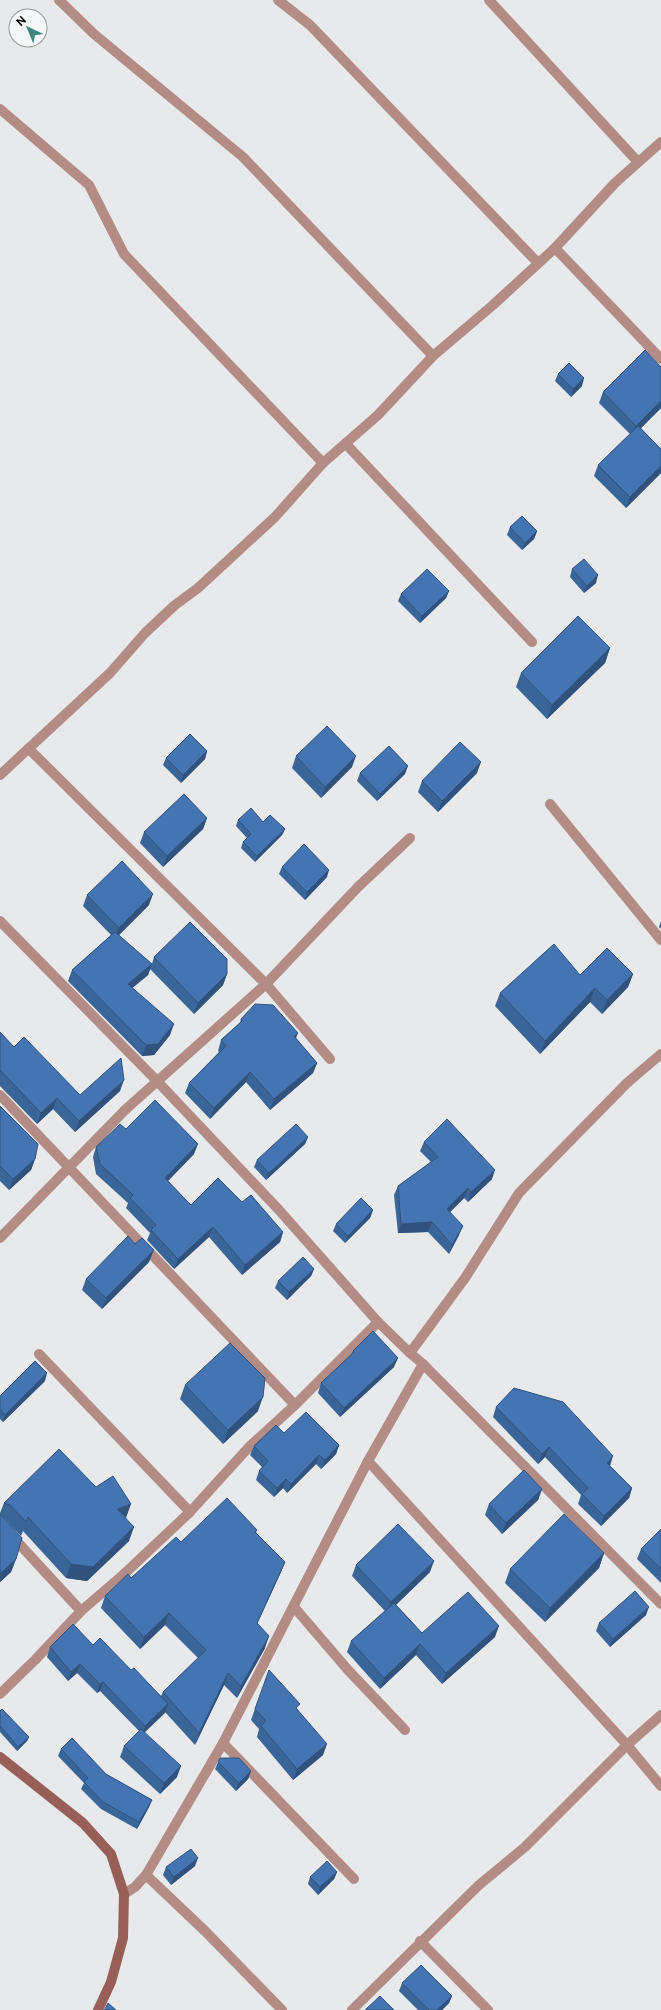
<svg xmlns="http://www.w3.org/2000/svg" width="661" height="2010" viewBox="0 0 661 2010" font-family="'Public Sans',sans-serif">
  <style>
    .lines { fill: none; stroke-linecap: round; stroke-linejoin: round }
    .minor { stroke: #b48c86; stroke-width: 10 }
    .secondary { stroke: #975f58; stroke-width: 10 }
    .wall { fill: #3a6599 }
    .shaded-wall { fill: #30527d }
    .building { fill: #4475b2; stroke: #30527d }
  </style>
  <rect width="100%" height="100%" fill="#e7e9eb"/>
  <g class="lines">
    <g class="minor">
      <polyline points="59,0 94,34 243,157 433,356"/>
      <polyline points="278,0 310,25 538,263"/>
      <polyline points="489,0 638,162"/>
      <polyline points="0,109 89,185 124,254 323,463"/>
      <polyline points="555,248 661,359"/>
      <polyline points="346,444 532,642"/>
      <polyline points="29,749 266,984 330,1059"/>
      <polyline points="0,775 110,673 145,633 175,605 198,588 275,517 323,463 378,415 433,356 493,305 555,248 615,183 661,142"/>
      <polyline points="550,804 661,940"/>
      <polyline points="0,921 157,1081 279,1210 378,1322"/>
      <polyline points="0,1095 295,1405"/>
      <polyline points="0,1238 125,1110 266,984 358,887 410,838"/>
      <polyline points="39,1354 190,1512"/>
      <polyline points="423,1364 661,1604"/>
      <polyline points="368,1461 627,1745 661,1786"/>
      <polyline points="0,1523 81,1611"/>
      <polyline points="294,1607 348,1670 405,1730"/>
      <polyline points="0,1694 35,1660 81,1611 123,1575 190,1512 249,1447 295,1405 378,1322 410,1353 465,1278 519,1193 627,1083 661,1054"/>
      <polyline points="223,1743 354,1879"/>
      <polyline points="146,1875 205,1931 282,2010"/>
      <polyline points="124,1894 135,1887 146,1875 223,1743 368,1461 423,1364 410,1353"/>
      <polyline points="420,1941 488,2010"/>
      <polyline points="352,2010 479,1885 525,1847 627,1745 661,1715"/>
    </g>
    <polyline class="secondary" points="0,1757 83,1823 111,1854 124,1894 123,1938 111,1982 98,2010"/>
  </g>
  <g class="wall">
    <polygon points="661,367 661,408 641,428 661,449 661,473 626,508 594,476 598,465 630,434 599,403 603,392"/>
    <polygon points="558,374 582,386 571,397 555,381"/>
    <polygon points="510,527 537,531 534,539 522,550 507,535"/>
    <polygon points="572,569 596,583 584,593 570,577"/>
    <polygon points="449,591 446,598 420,623 398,601 401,594"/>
    <polygon points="610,648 605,663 547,719 516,687 521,673"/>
    <polygon points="207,751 205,759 181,783 163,765 166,758"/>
    <polygon points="296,756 352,767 321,798 292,768"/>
    <polygon points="360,773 405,774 377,801 357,781"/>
    <polygon points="477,773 438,812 418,792 422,781"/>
    <polygon points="207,818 203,829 163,867 140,843 144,832"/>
    <polygon points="238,820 285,829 282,835 255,862 241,848 243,842 247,838 236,826"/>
    <polygon points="282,867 327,877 305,900 279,874"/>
    <polygon points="87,895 149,905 119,935 152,964 154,957 227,974 223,985 194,1014 150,969 148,975 132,988 170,1035 154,1055 142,1056 68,981 72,970 111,935 83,906"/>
    <polygon points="661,921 661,929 659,927"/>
    <polygon points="633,974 628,987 602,1014 590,1002 540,1054 495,1006 500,993 580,975"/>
    <polygon points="241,1019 296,1039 317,1063 313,1073 270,1110 246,1082 210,1119 185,1093 189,1083 219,1052 218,1051 221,1040 240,1023"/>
    <polygon points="0,1032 14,1047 80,1095 120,1091 75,1132 53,1109 37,1124 0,1086"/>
    <polygon points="0,1106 35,1159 31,1170 9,1190 0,1181"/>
    <polygon points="126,1129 194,1154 168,1181 191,1205 242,1202 283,1232 280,1242 242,1275 209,1237 174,1269 147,1240 150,1233 126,1208 128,1203 96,1174 93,1157 96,1147"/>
    <polygon points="308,1137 305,1144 266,1180 254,1167 257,1160"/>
    <polygon points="424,1142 492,1179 468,1202 464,1198 450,1212 459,1235 449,1254 428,1232 398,1233 394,1195 398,1186 431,1162 420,1151"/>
    <polygon points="373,1210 370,1218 345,1243 333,1231 336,1224"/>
    <polygon points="149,1262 102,1309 82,1290 86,1279"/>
    <polygon points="314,1269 311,1276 287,1300 275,1288 278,1281"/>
    <polygon points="353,1351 394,1367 340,1417 318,1393 321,1383 351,1355"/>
    <polygon points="45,1381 3,1422 0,1419 0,1396"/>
    <polygon points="185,1385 258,1411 223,1444 180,1399"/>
    <polygon points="496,1407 610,1466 632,1488 629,1498 601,1526 578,1504 581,1495 545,1457 538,1464 493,1417"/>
    <polygon points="284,1433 339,1445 336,1454 321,1469 316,1464 287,1493 283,1488 274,1497 256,1480 259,1471 262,1467 250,1455 254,1446"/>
    <polygon points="542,1489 538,1500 502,1534 485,1515 489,1504"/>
    <polygon points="4,1503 126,1518 129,1541 87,1581 66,1578 23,1531 21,1536 4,1518 16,1559 11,1572 0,1582 0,1513"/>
    <polygon points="661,1529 661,1583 637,1559 641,1549"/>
    <polygon points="257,1530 256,1533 285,1562 280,1574 257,1624 265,1648 237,1698 224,1685 195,1745 165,1712 144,1732 177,1777 160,1794 120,1757 124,1746 139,1731 100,1691 97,1693 77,1673 68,1681 47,1657 50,1647 93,1645 131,1670 161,1696 163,1692 198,1658 165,1625 140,1649 101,1608 105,1596 131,1578 181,1542"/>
    <polygon points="604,1553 599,1568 545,1622 505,1583 510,1569"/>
    <polygon points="356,1565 430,1572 396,1605 422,1633 495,1637 442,1684 416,1655 380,1689 347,1652 351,1641 385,1611 352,1576"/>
    <polygon points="646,1615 610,1647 596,1631 599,1623"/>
    <polygon points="269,1670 298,1710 323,1755 293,1780 257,1737 259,1729 251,1720"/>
    <polygon points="0,1711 29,1737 27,1741 17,1751 0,1732"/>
    <polygon points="61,1749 152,1800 149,1807 137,1829 101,1809 81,1789 84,1783 58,1756"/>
    <polygon points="218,1762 251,1771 248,1779 236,1791 215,1769"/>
    <polygon points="195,1866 171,1885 163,1875 166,1867"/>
    <polygon points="337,1872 334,1879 318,1895 308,1884 310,1877"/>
    <polygon points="402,1983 452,1996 449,2003 442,2010 418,2010 399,1991"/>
  </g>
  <g class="shaded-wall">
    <polygon points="584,378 582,386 571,397 573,389"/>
    <polygon points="661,401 661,408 632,437 636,426"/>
    <polygon points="661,466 661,473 626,508 630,497"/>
    <polygon points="537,531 534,539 522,550 525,543"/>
    <polygon points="598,575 596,583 584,593 587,586"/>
    <polygon points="449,591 446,598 420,623 422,616"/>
    <polygon points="610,648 605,663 547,719 552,705"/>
    <polygon points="207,751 205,759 181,783 183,775"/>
    <polygon points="356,756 352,767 321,798 325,787"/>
    <polygon points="481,762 477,773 438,812 442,801"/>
    <polygon points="408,766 405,774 377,801 380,794"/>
    <polygon points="207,818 203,829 163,867 167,856"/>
    <polygon points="285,829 282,835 255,862 257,856"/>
    <polygon points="329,870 327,877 305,900 307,892"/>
    <polygon points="153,894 149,905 115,939 119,928"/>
    <polygon points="152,964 148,975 124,995 128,984"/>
    <polygon points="227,974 223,985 194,1014 198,1003"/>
    <polygon points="633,974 628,987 602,1014 607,1000"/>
    <polygon points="595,988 590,1002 540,1054 545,1041"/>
    <polygon points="174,1024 170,1035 154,1055 142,1056 146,1045"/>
    <polygon points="298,1033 294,1043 294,1036"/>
    <polygon points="317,1063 313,1073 270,1110 274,1099"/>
    <polygon points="250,1072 246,1082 210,1119 214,1108"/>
    <polygon points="124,1080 120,1091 75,1132 79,1121"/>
    <polygon points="57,1098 53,1109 37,1124 41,1113"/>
    <polygon points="308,1137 305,1144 266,1180 269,1173"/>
    <polygon points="198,1144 194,1154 161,1188 165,1178"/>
    <polygon points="35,1159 31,1170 9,1190 13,1179"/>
    <polygon points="495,1170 492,1179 468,1202 471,1192"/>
    <polygon points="468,1188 464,1198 444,1218 447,1209"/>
    <polygon points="373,1210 370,1218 345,1243 348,1236"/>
    <polygon points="432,1222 428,1232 398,1233 401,1224"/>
    <polygon points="463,1226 459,1235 449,1254 452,1245"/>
    <polygon points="213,1227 209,1237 174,1269 178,1259"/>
    <polygon points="283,1232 280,1242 242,1275 245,1265"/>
    <polygon points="154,1250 149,1262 102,1309 106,1298"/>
    <polygon points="314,1269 311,1276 287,1300 289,1292"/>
    <polygon points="398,1358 394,1367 340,1417 344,1408"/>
    <polygon points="47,1373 45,1381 3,1422 5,1415"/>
    <polygon points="263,1397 258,1411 223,1444 228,1430"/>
    <polygon points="339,1445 336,1454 321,1469 325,1460"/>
    <polygon points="549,1447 545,1457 538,1464 542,1454"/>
    <polygon points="319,1455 316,1464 287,1493 291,1484"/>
    <polygon points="613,1456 610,1466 607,1463"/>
    <polygon points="286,1479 283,1488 274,1497 277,1488"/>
    <polygon points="632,1488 629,1498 601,1526 604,1516"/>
    <polygon points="542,1489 538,1500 502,1534 506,1523"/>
    <polygon points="131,1504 126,1518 117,1509"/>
    <polygon points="134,1527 129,1541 87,1581 66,1578 71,1564"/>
    <polygon points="604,1553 599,1568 545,1622 550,1608"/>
    <polygon points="16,1559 11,1572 0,1582 0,1574"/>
    <polygon points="434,1561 430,1572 387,1613 391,1602"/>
    <polygon points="285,1562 280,1574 252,1635 257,1623"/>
    <polygon points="649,1607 646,1615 610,1647 613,1639"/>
    <polygon points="169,1613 165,1625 140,1649 144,1637"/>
    <polygon points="499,1626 495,1637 442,1684 446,1673"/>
    <polygon points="269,1636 265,1648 237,1698 241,1686"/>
    <polygon points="420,1644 416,1655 380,1689 384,1678"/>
    <polygon points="80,1664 77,1673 68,1681 71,1672"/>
    <polygon points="228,1673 224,1685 195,1745 199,1733"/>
    <polygon points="103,1682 100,1691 97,1693 100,1684"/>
    <polygon points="168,1704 165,1713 142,1735 145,1726"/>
    <polygon points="29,1737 27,1741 17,1751 18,1747"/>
    <polygon points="327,1744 323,1755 293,1780 297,1769"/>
    <polygon points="181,1766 177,1777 160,1794 164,1783"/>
    <polygon points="251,1771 248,1779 236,1791 239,1783"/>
    <polygon points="152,1800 149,1807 137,1829 139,1822"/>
    <polygon points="198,1858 195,1866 171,1885 174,1877"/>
    <polygon points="337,1872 334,1879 318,1895 320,1887"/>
    <polygon points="452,1996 449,2003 442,2010 437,2010"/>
  </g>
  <g class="building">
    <polygon points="645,350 661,367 661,401 636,426 603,392"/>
    <polygon points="569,363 584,378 573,389 558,374"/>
    <polygon points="638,426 661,449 661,466 630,497 598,465"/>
    <polygon points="522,516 537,531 525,543 510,527"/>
    <polygon points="584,559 598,575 587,586 572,569"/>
    <polygon points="427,569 449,591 422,616 401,594"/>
    <polygon points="578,616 610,648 552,705 521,673"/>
    <polygon points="327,726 356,756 325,787 296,756"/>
    <polygon points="190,734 207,751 183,775 166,758"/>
    <polygon points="460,742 481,762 442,801 422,781"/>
    <polygon points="389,746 408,766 380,794 360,773"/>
    <polygon points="184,794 207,818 167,856 144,832"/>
    <polygon points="251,808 263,822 270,815 285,829 257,856 243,842 251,834 238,820"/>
    <polygon points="304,844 329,870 307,892 282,867"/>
    <polygon points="122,861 153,894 119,928 87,895"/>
    <polygon points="190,922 227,959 227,974 198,1003 154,957"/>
    <polygon points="115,932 152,964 128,984 174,1024 158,1044 146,1045 72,970"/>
    <polygon points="554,944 580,975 607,948 633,974 607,1000 595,988 545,1041 500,993"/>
    <polygon points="255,1004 273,1005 298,1033 294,1036 317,1063 274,1099 250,1072 214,1108 189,1083 226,1046 221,1040 242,1021 241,1019"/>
    <polygon points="0,1032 14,1047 24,1037 80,1095 121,1058 124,1080 79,1121 57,1098 41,1113 0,1070"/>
    <polygon points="155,1100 198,1144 165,1178 184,1198 191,1205 218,1178 242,1202 251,1195 283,1232 245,1265 213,1227 178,1259 151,1230 156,1225 130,1198 133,1195 100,1164 96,1147 120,1124 126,1129"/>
    <polygon points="0,1106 38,1144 35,1159 13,1179 0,1166"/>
    <polygon points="447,1119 495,1170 471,1192 468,1188 447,1209 463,1226 452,1245 432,1222 401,1224 398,1186 438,1157 424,1142"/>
    <polygon points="296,1124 308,1137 269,1173 257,1160"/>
    <polygon points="361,1198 373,1210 348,1236 336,1224"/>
    <polygon points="128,1236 135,1244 142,1238 154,1250 106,1298 86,1279"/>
    <polygon points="303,1257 314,1269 289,1292 278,1281"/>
    <polygon points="373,1331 398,1358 344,1408 321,1383 354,1352 353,1351"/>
    <polygon points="230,1343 265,1378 263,1397 228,1430 185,1385"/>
    <polygon points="35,1361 47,1373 5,1415 0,1409 0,1396"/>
    <polygon points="514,1388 563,1402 613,1456 607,1463 632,1488 604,1516 582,1494 588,1488 549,1447 542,1454 496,1407"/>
    <polygon points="306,1412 339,1445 325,1460 319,1455 291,1484 286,1479 277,1488 259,1471 268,1461 254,1446 276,1425 284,1433"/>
    <polygon points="59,1449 96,1487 113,1476 131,1504 117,1509 134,1527 93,1567 71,1564 28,1517 26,1522 10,1505 4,1503"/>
    <polygon points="524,1470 542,1489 506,1523 489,1504"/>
    <polygon points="227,1498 257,1530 255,1532 285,1562 257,1623 269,1636 241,1686 228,1673 199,1733 163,1692 206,1650 169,1613 144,1637 105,1596 128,1574 131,1578 176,1537 181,1542"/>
    <polygon points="0,1514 22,1538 16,1559 0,1574"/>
    <polygon points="564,1514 604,1553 550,1608 510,1569"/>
    <polygon points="398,1524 434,1561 391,1602 356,1565"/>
    <polygon points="661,1529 661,1569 641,1549"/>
    <polygon points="635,1591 649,1607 613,1639 599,1623"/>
    <polygon points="468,1592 499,1626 446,1673 420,1644 384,1678 351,1641 394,1603 422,1633"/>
    <polygon points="73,1624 93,1645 100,1638 131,1670 134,1668 168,1704 145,1726 103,1682 100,1684 80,1664 71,1672 50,1647"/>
    <polygon points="269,1670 300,1704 296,1708 327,1744 297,1769 261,1726 266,1721 255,1709"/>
    <polygon points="2,1709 29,1737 18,1747 0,1726 0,1711"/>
    <polygon points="141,1729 181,1766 164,1783 124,1746"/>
    <polygon points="72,1738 106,1774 152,1800 139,1822 103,1802 84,1782 88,1778 61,1749"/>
    <polygon points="220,1758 239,1758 251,1771 239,1783 218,1762"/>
    <polygon points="191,1849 198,1858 174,1877 166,1867"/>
    <polygon points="327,1861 337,1872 320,1887 310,1877"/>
    <polygon points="421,1965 452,1996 437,2010 429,2010 402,1983"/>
    <polygon points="380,1996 394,2010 365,2010"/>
    <polygon points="108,2003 116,2010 104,2010 105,2009"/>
  </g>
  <g transform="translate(28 28) rotate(316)"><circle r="19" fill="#f4f6f8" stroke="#98999a"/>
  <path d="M0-3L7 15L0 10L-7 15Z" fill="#40877f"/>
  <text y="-6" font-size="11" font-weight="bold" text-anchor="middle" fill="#0d0d0e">N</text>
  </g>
</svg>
